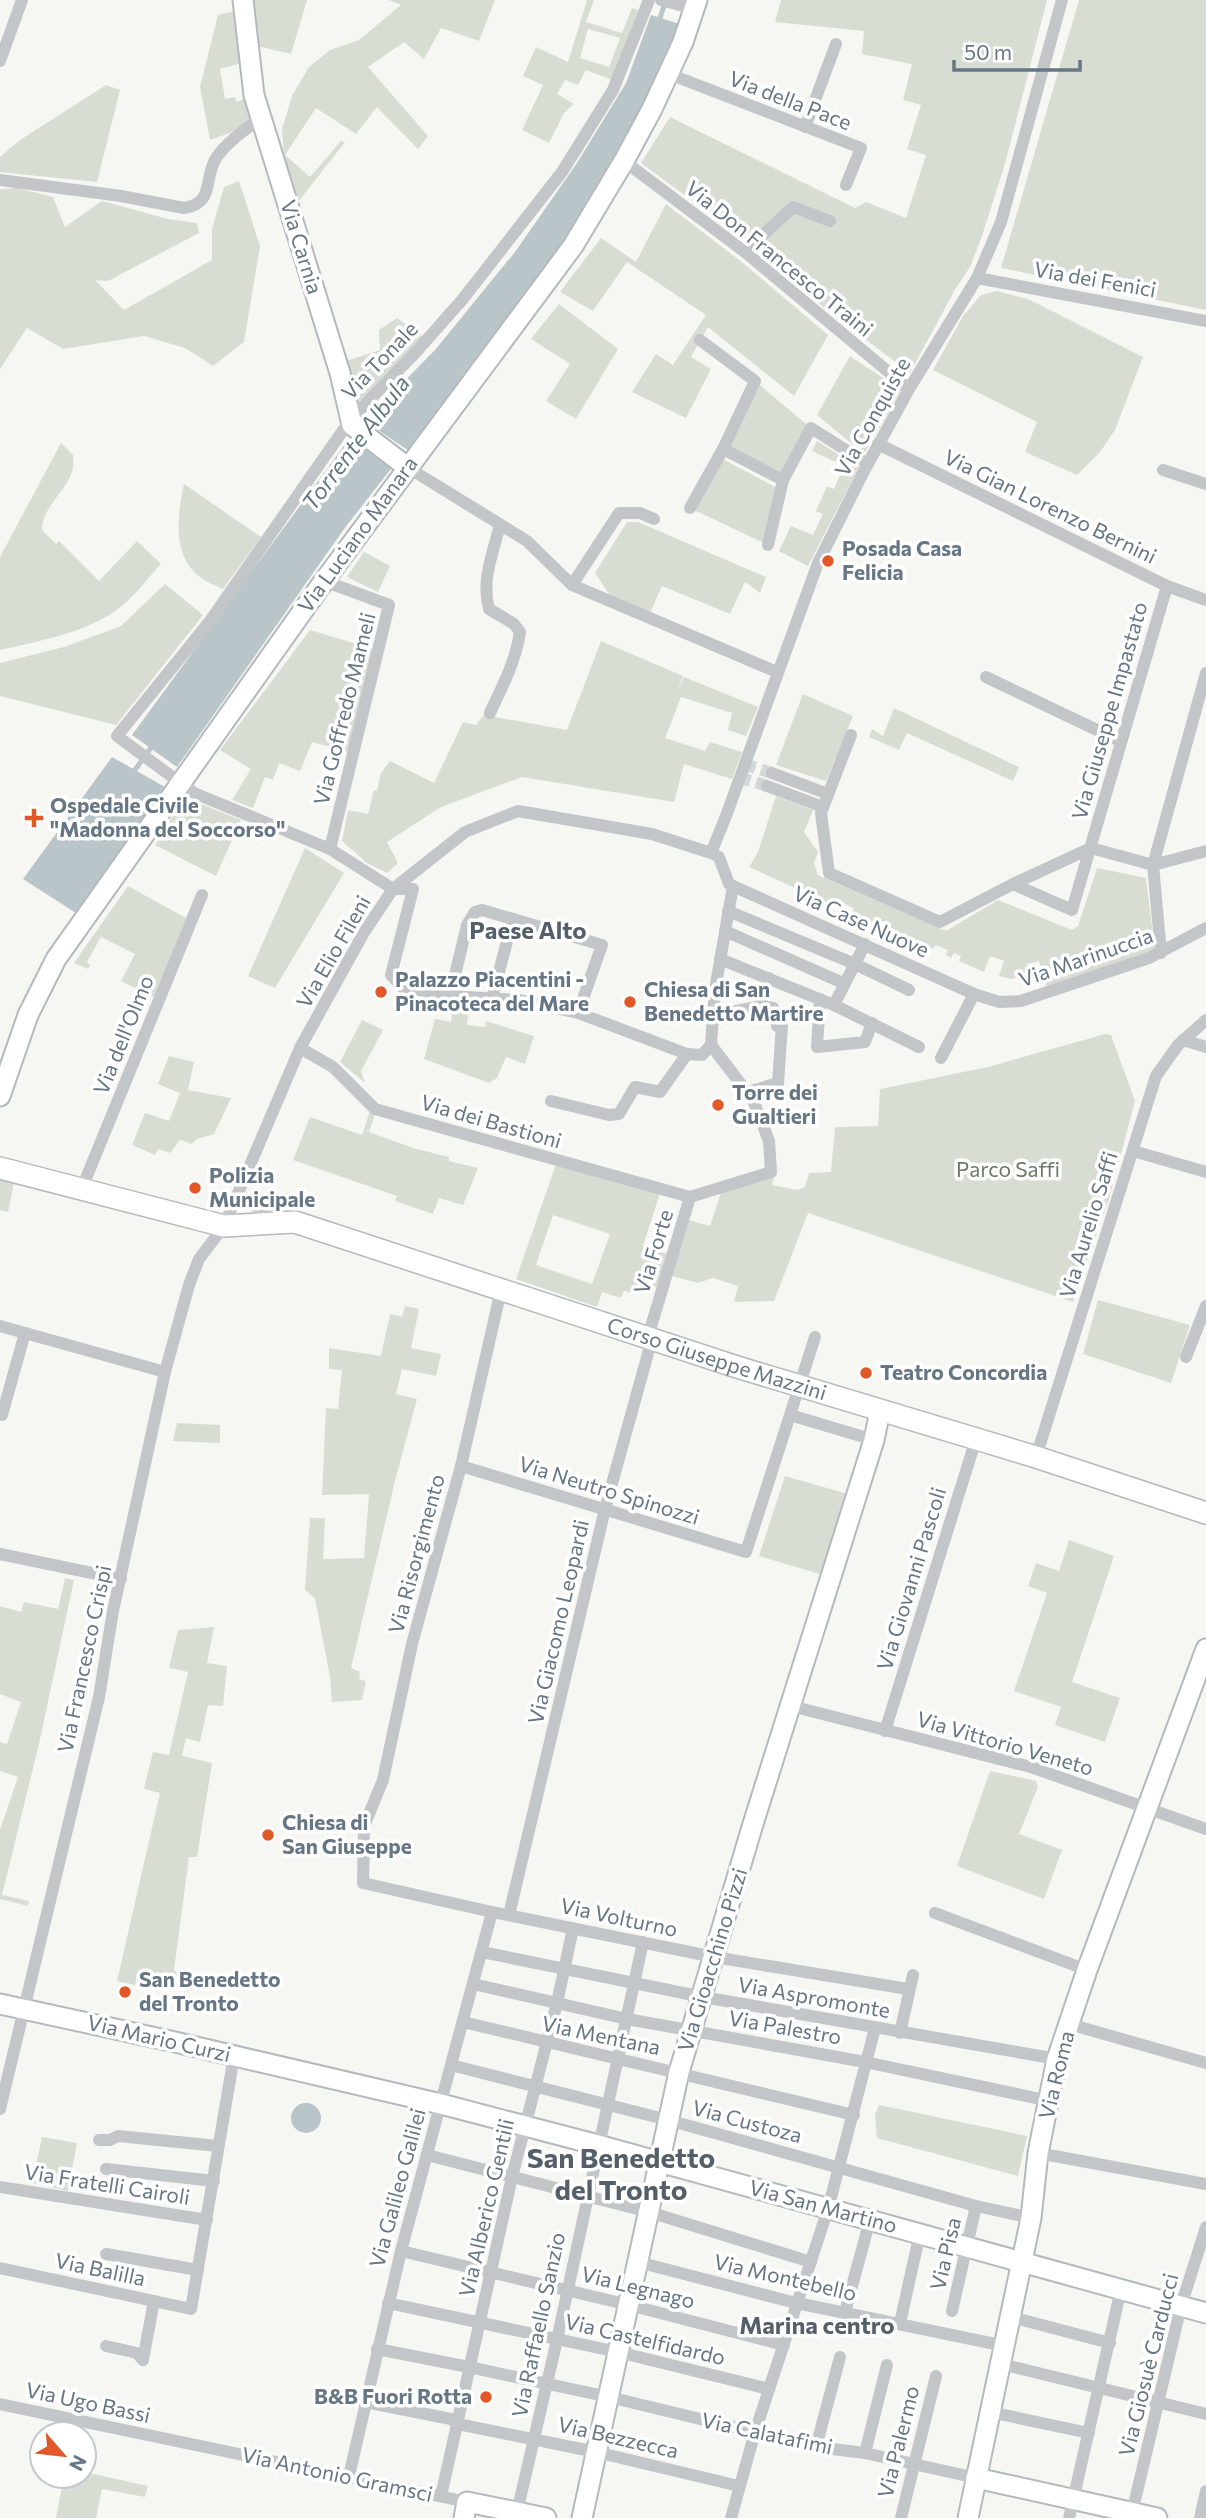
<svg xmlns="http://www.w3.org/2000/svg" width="1206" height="2518" viewBox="0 0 1206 2518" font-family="Commissioner,sans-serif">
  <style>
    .green { fill: #d8ddd4; fill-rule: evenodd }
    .water { fill: #bac5c9 }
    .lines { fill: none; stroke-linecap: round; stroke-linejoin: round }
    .stream { stroke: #bac5c9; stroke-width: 5 }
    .street-tunnel { stroke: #d2d7d7; stroke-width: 12; stroke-dasharray: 12 6; stroke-linecap: butt }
    .secondary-casing { stroke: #b4b9be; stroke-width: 23 }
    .primary-casing { stroke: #b5b9bd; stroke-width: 24 }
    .street { stroke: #c2c6c9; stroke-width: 12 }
    .secondary { stroke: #fff; stroke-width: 19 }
    .primary { stroke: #fff; stroke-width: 21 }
    .poi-dot { fill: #e25828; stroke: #fff; stroke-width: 2.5 }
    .labels { text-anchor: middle; stroke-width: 7; stroke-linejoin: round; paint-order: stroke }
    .street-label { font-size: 21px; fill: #667684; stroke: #fff }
    .poi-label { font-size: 21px; font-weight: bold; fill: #667684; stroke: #fff; text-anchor: start }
    .park-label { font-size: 21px; fill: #687b64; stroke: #fff }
    .water-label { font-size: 23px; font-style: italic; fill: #627780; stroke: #fff }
    .quarter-label { font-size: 24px; font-weight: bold; fill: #545f69; stroke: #fff }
    .district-label { font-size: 28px; font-weight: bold; fill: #545f69; stroke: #fff }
  </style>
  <rect width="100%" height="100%" fill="#f6f7f3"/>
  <g class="green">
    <polygon points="244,0 307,0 291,54 249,44 250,61 220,69 225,99 235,97 237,102 254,95 261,118 249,126 210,140 200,87 218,15 244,9"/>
    <polygon points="389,0 495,0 479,41 441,28 424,59 404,42 368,67 428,136 418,149 377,107 356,134 316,108 285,155 310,177 341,141 345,142 298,202 284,155 282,129 292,96 309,67 330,50 359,40 401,5"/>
    <path d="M587,0H594L586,22L622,33L632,8L638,10L612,80L586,70L578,85L565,80L557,94L574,104L564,113L549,143L522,130L543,85L523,76L536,47L568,62ZM588,29L620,38L609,67L580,58Z"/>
    <polygon points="781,0 1047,0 1005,164 981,239 970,267 956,288 910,373 829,312 787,276 790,273 641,163 670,117 855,208 866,202 906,218 926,155 907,149 921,105 903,100 912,64 862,54 864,31 775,22"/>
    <polygon points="1079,0 1206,0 1206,310 1001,268"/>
    <polygon points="106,85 120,90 97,182 0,172 0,157 20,140"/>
    <polygon points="239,181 260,246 244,342 213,366 185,348 144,336 63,349 27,328 0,369 0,189 17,188 53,197 65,227 102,201 168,219 197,223 199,233 108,281 95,280 124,310 212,260 212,229 224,187"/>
    <polygon points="666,204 743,263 828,335 794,396 708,327 691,357 711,369 686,418 632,392 656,354 673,365 706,315 627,262 593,311 560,292 601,238 636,262"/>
    <polygon points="997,291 1028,299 1143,357 1115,430 1100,452 1077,475 1025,452 1037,422 933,370 963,316 981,295"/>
    <polygon points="559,304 618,349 576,419 546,401 570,364 531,339"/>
    <polygon points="397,318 427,340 351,419 337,364 380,350 379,330"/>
    <polygon points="850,356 901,390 864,454 817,415"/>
    <polygon points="755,381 811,428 783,480 723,449"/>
    <polygon points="817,441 859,467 808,566 779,551 791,526 813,535 823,514 816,511 827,486 834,489 844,466 812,451"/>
    <path d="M61,443L73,455C73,460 74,467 72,472C65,493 42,507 42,530L56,544L59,541L99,581L137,541L161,564C148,578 135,596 119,608C87,633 39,641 0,650V557Z"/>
    <polygon points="719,457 781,490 768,545 690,508"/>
    <path d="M184,484L261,537L223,589C214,585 202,580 195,573C172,550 178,512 184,484Z"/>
    <polygon points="627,522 638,522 766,577 760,593 745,582 730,614 662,586 650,613 611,597 595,573"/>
    <polygon points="364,552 390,566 378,592 347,577"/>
    <polygon points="165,584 203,615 116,725 0,696 0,663 64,647 121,626"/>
    <polygon points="310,630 373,649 348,752 312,742 300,771 279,763 273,780 265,777 253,808 232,800 251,769 220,750"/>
    <polygon points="601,641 683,676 677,692 684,677 758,707 746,736 728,730 732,713 681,697 665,738 705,751 710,742 742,752 732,779 684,764 674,802 522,777 441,807 387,842 398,863 387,873 367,863 342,841 348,810 368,814 374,790 377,791 381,773 390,761 434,783 463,722 476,725 484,715 567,730"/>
    <polygon points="803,694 853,716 826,781 776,765"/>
    <polygon points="894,708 1019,767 1013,781 907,733 899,750 869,737 872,729 883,736"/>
    <polygon points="776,796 813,810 804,832 818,852 814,863 818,875 946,931 998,900 1072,930 1078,926 1097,868 1146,878 1155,952 1046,986 1039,961 1027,964 1030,974 1011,979 999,976 1004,961 990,956 984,972 959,961 961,956 954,953 951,958 946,955 948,950 936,945 933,949 890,929 891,926 881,921 878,925 852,913 854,908 844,904 841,909 749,867 758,852"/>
    <polygon points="184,797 241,820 216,876 155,845"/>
    <polygon points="305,848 344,873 275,988 248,976"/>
    <polygon points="128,886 186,918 154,997 121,981 135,954 101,937 87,962 90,965 88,969 74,963"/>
    <polygon points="453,1004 469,1006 467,1025 485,1027 486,1021 534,1036 525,1064 506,1057 497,1078 489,1083 424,1059 435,1019 451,1022"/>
    <polygon points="362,1020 383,1030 361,1071 365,1083 340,1062"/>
    <polygon points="1105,1034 1111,1035 1135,1101 1109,1199 1073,1302 808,1213 774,1301 734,1302 738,1286 713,1278 698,1283 672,1276 689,1220 710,1226 721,1192 774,1177 772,1185 797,1190 805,1187 809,1173 831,1172 835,1127 878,1126 880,1089 988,1067"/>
    <polygon points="169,1056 194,1062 188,1090 231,1098 214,1134 197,1139 192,1144 180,1140 170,1153 158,1149 155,1155 132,1145 145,1113 169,1121 180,1093 158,1084"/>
    <polygon points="370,1111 375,1114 369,1132 413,1148 449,1157 449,1161 478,1168 463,1205 439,1198 433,1214 395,1201 397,1196 293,1160 310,1117 362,1135"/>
    <path d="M556,1164L660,1193L643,1246L668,1254L658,1288L640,1282L636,1294L624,1291L621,1298L602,1292L597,1307L516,1279ZM553,1215L610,1234L592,1284L536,1265Z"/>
    <polygon points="0,1180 14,1183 8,1212 0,1210"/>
    <polygon points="1098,1300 1190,1325 1171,1383 1083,1354"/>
    <polygon points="405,1306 419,1309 411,1348 441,1354 436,1376 402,1369 396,1394 417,1399 395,1481 351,1668 360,1672 359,1679 366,1681 362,1700 332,1702 330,1677 315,1598 305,1590 310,1518 325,1518 323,1559 364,1558 369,1494 322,1495 326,1408 338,1409 342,1370 329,1369 329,1348 381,1356 390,1314 402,1317"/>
    <polygon points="177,1423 220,1425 220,1443 173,1441"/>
    <polygon points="785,1476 848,1494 823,1575 759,1556"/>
    <polygon points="1069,1540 1114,1556 1072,1682 1120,1698 1105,1742 1055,1725 1061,1707 1014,1691 1047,1593 1028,1586 1036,1563 1059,1571"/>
    <polygon points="65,1578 74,1580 39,1744 2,1895 29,1901 28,1906 0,1899 0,1830 18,1777 0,1771 0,1742 7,1744 21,1702 0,1694 0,1606 21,1612 24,1602 58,1609"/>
    <polygon points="214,1627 207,1663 227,1666 223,1706 208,1705 200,1742 186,1738 182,1756 212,1763 197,1857 189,1857 174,1970 186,1984 138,1973 135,1985 117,1981 160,1793 144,1789 153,1752 169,1755 188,1672 169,1668 178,1630"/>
    <polygon points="990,1771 1036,1781 1038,1787 1019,1834 1062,1850 1044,1899 957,1866"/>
    <polygon points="879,2105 1027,2136 1018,2176 877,2138 875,2115"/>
    <polygon points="42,2137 77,2143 68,2191 32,2183"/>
    <polygon points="84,2472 148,2486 145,2497 102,2489 96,2518 56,2518 64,2476 84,2476"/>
  </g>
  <g class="water">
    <polygon points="651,15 683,25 602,191 409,451 365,421 435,350 515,252 577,163 626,83"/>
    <polygon points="354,432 394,465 344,529 177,767 132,735"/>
    <polygon points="112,757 165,787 76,913 23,879"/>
    <circle cx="306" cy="2118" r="15"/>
  </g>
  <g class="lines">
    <g class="stream">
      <polyline points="658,24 665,3"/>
      <polyline points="132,774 155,742"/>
    </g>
    <g class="street-tunnel">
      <polyline points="744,764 772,773"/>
      <polyline points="739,777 767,786"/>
    </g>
    <defs>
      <g id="secondary">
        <polyline points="243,0 254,95 340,373 352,425 407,467"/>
        <polyline points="0,1096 28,1015 56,959 324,581 573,246 624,161 652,109 683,42 697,0"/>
        <polyline points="0,2004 175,2042 441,2104 598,2145 1206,2313"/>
        <polyline points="976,2478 1157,2518"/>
        <polyline points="464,2518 467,2502 546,2518"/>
        <polyline points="582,2518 679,2072 753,1824 874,1440 880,1411"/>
        <polyline points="968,2518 1031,2218 1038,2153 1057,2059 1087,1970 1206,1649"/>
      </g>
      <g id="primary">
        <path id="s1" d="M0,1168L224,1226L295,1222L737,1367L1036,1457L1206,1513"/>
      </g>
    </defs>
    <use href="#secondary" class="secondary-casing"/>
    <use href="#primary" class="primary-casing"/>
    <g class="street">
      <polyline points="661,0 695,9"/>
      <polyline points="0,61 22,0"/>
      <polyline points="669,74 861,148 846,185"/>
      <polyline points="805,127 836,44"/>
      <polyline points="624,161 745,252 909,389"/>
      <path d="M0,180L121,196L184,208C214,204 204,180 215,160C224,144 246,129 261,118"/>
      <polyline points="745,252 793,207 830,221"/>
      <polyline points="977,278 1206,321"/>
      <polyline points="700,340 755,381 723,449 783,480 811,428 868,464"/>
      <polyline points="878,444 1167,586 1206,600"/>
      <polyline points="407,467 527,541 572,585 777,672"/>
      <polyline points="1163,470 1206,484"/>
      <polyline points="690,508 723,449"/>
      <polyline points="768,545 783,480"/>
      <polyline points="324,581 389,605 330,849"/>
      <polyline points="572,585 619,513 640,513 654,519"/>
      <polyline points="986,677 1120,741"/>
      <path d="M490,713C502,687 516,661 520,632L514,624L489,609C481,580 493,553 500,525"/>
      <polyline points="851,735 821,813 829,873 940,922 1013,884 1091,848 1153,865 1206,851"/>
      <polyline points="772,773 828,794"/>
      <polyline points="767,786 823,807"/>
      <polyline points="711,853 726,816 818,563 864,471 909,389 977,278 1001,222 1062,0"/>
      <polyline points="1013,884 1072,910 1167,586"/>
      <polyline points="733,886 974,994 999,1002 1021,1001 1149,958 1206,928"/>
      <polyline points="393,889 330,849 194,793 117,736 210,621 351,419 416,352 462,300 562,172 613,90 649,0"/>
      <polyline points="393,889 413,889 391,975 402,987 450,996 520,1000 578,1013 687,1054 702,1055 711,1045"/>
      <polyline points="728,911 855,964 909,990"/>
      <polyline points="725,931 843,983"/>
      <polyline points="1161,953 1153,865 1206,673"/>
      <polyline points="720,959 834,1005 919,1047"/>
      <polyline points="450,996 467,925 475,912 482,910 602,945 578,1013"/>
      <polyline points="492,998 513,919"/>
      <polyline points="820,999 817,1047 865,1042 872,1023"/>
      <polyline points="834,1005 865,944"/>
      <polyline points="760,1006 769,978"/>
      <polyline points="712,1016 760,1006 773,1008 777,1026 782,1025 778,1083 745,1093"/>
      <polyline points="1183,1040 1206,1047"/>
      <polyline points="300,1048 333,1067 375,1109 690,1197"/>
      <polyline points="941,1058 974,994"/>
      <polyline points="551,1101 609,1115 619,1114 635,1087 660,1092 687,1054"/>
      <polyline points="1133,1151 1206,1172"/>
      <polyline points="82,1188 202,895"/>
      <polyline points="236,1198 287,1219"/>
      <polyline points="501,1290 461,1466 412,1644 383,1780 364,1826 363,1883 492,1912 714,1957 908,1989"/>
      <polyline points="0,1326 165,1372"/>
      <polyline points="645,1335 650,1330 690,1197 771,1172 769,1141 753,1100 711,1045"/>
      <polyline points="1186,1357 1206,1306"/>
      <polyline points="2,1415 25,1333"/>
      <polyline points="790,1415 815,1337"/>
      <polyline points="1036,1457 1156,1076 1178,1045 1206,1020"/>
      <polyline points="461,1466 746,1552 790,1415 874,1440"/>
      <polyline points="0,1554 121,1579"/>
      <polyline points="791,1706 1031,1767 1206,1829"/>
      <polyline points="885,1731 976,1439"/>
      <polyline points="935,1913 1087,1970"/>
      <polyline points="509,1915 605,1509 652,1339"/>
      <polyline points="482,1952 703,1997 1057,2059"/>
      <polyline points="473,1984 627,2019 865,2062 1050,2101"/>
      <polyline points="463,2022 854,2115"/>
      <polyline points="1069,2024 1206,2063"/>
      <polyline points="900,2033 913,1975"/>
      <polyline points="451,2065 668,2120 976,2206 1031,2218"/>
      <polyline points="0,2109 99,1697 113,1611 165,1372 189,1285 199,1259 224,1226 300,1048 363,934 393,889 465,832 518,811 652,834 711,853 719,857 729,884 733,886 715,990 711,1045"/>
      <polyline points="99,2140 110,2140 118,2136 218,2146"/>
      <polyline points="1038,2153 1206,2184"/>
      <polyline points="427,2155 649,2212 811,2262"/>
      <polyline points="106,2169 214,2181"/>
      <polyline points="0,2187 207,2220"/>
      <polyline points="401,2251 629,2305 784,2345"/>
      <polyline points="106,2254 198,2270"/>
      <polyline points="638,2262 792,2302 1005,2346"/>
      <polyline points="0,2268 191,2309 234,2056"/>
      <polyline points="388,2303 618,2352 769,2389"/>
      <polyline points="952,2311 976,2206"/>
      <polyline points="845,2312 870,2220"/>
      <polyline points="1011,2317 1110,2343"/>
      <polyline points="900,2323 920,2233"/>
      <polyline points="106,2346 137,2353 143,2360"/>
      <polyline points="377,2349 469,2367 609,2397 816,2447 865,2453 976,2478"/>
      <polyline points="143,2360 154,2301"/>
      <polyline points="1001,2364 1206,2414"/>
      <polyline points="365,2402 451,2419 458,2424 596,2452 739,2486"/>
      <polyline points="0,2404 467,2502"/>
      <polyline points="990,2412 1089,2433"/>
      <polyline points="816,2447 840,2357"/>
      <polyline points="865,2453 887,2365"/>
      <polyline points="349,2476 401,2251 492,1912"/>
      <polyline points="441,2496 512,2177 557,2003 573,1928"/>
      <polyline points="517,2512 557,2340 643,1942"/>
      <polyline points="1132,2513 1181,2306 1206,2227"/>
      <polyline points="731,2518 755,2432 828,2209 875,2028"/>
      <polyline points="901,2518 936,2376"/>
      <polyline points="1069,2518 1121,2289"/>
      <polyline points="1200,2518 1206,2491"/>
    </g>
    <use href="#secondary" class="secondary"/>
    <use href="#primary" class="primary"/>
  </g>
  <g class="poi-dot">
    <circle cx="828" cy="561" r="7"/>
    <path d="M30.5 807.5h7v7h7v7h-7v7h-7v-7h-7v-7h7z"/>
    <circle cx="381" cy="992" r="7"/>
    <circle cx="630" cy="1002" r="7"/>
    <circle cx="718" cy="1105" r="7"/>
    <circle cx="195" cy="1188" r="7"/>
    <circle cx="866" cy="1373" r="7"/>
    <circle cx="268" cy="1835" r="7"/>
    <circle cx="125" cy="1992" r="7"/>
    <circle cx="486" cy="2397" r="7"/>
  </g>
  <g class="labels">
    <g class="street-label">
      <text transform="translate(790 101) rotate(21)" y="7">Via della Pace</text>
      <text transform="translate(301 247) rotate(73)" y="7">Via Carnia</text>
      <text transform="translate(779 259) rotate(39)" y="7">Via Don Francesco Traini</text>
      <text transform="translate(1095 280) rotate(10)" y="7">Via dei Fenici</text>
      <text transform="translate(380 361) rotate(-46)" y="7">Via Tonale</text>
      <text transform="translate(873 417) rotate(-61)" y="7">Via Conquiste</text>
      <text transform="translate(1050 507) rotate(26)" y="7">Via Gian Lorenzo Bernini</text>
      <text transform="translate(358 535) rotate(-54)" y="7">Via Luciano Manara</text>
      <text transform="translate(345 709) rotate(-76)" y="7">Via Goffredo Mameli</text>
      <text transform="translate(1110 711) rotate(-74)" y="7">Via Giuseppe Impastato</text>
      <text transform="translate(861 922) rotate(24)" y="7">Via Case Nuove</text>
      <text transform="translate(334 952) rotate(-60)" y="7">Via Elio Fileni</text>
      <text transform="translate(1086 958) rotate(-19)" y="7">Via Marinuccia</text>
      <text transform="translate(124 1035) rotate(-68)" y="7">Via dell'Olmo</text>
      <text transform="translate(491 1122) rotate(16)" y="7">Via dei Bastioni</text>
      <text transform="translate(1089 1225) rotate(-73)" y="7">Via Aurelio Saffi</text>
      <text transform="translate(654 1252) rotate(-73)" y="7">Via Forte</text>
      <text dy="7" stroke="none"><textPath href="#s1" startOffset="746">Corso Giuseppe Mazzini</textPath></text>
      <text transform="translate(609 1491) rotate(17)" y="7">Via Neutro Spinozzi</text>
      <text transform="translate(417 1554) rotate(-75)" y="7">Via Risorgimento</text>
      <text transform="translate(912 1579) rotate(-73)" y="7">Via Giovanni Pascoli</text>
      <text transform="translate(559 1622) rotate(-77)" y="7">Via Giacomo Leopardi</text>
      <text transform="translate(85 1659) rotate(-78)" y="7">Via Francesco Crispi</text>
      <text transform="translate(1005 1744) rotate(16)" y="7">Via Vittorio Veneto</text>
      <text transform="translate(619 1918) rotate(12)" y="7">Via Volturno</text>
      <text transform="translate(713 1960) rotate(-73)" y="7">Via Gioacchino Pizzi</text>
      <text transform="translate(814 1998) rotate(10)" y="7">Via Aspromonte</text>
      <text transform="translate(785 2028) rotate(10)" y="7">Via Palestro</text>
      <text transform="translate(601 2036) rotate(12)" y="7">Via Mentana</text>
      <text transform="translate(159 2039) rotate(13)" y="7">Via Mario Curzi</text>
      <text transform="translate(1057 2075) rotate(-76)" y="7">Via Roma</text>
      <text transform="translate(747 2122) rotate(15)" y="7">Via Custoza</text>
      <text transform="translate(107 2185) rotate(9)" y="7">Via Fratelli Cairoli</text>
      <text transform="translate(398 2188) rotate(-75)" y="7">Via Galileo Galilei</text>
      <text transform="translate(823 2207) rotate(15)" y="7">Via San Martino</text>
      <text transform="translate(487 2208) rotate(-77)" y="7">Via Alberico Gentili</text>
      <text transform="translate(946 2254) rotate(-77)" y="7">Via Pisa</text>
      <text transform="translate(100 2270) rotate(12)" y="7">Via Balilla</text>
      <text transform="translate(785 2278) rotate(13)" y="7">Via Montebello</text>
      <text transform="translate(638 2288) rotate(14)" y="7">Via Legnago</text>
      <text transform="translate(539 2325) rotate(-78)" y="7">Via Raffaello Sanzio</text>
      <text transform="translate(645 2340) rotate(13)" y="7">Via Castelfidardo</text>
      <text transform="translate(1149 2365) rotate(-76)" y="7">Via Giosuè Carducci</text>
      <text transform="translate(88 2403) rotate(12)" y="7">Via Ugo Bassi</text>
      <text transform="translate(767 2434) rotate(12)" y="7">Via Calatafimi</text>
      <text transform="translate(618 2438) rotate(13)" y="7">Via Bezzecca</text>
      <text transform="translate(899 2442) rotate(-76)" y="7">Via Palermo</text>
      <text transform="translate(337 2475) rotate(12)" y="7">Via Antonio Gramsci</text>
    </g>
    <g class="poi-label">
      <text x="842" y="556">Posada Casa<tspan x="842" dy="24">Felicia</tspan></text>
      <text x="50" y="813">Ospedale Civile<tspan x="50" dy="24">"Madonna del Soccorso"</tspan></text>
      <text x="395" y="987">Palazzo Piacentini -<tspan x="395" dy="24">Pinacoteca del Mare</tspan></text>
      <text x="644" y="997">Chiesa di San<tspan x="644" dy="24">Benedetto Martire</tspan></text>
      <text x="732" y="1100">Torre dei<tspan x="732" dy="24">Gualtieri</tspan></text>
      <text x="209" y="1183">Polizia<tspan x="209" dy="24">Municipale</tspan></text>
      <text x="880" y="1380">Teatro Concordia</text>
      <text x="282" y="1830">Chiesa di<tspan x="282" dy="24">San Giuseppe</tspan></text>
      <text x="139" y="1987">San Benedetto<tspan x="139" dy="24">del Tronto</tspan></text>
      <text x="472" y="2404" text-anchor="end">B&amp;B Fuori Rotta</text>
    </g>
    <g class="park-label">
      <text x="1008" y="1177">Parco Saffi</text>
    </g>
    <g class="water-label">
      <text transform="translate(356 443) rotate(-53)" y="8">Torrente Albula</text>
    </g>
    <g class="quarter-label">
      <text x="528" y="939">Paese Alto</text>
      <text x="817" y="2334">Marina centro</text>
    </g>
    <g class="district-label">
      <text x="621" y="2168">San Benedetto<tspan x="621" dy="32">del Tronto</tspan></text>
    </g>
  </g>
  <g transform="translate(63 2455) rotate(118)"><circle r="33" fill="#ffffff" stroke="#c2c8ce" stroke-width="2"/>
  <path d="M0-5L12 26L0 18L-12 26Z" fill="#e25828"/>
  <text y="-10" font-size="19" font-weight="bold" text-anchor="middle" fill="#667684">N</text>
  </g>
  <path d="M954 60v10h126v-10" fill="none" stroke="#667684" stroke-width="3.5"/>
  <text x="964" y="60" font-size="21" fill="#667684" stroke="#ffffff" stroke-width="5" paint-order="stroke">50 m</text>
</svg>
